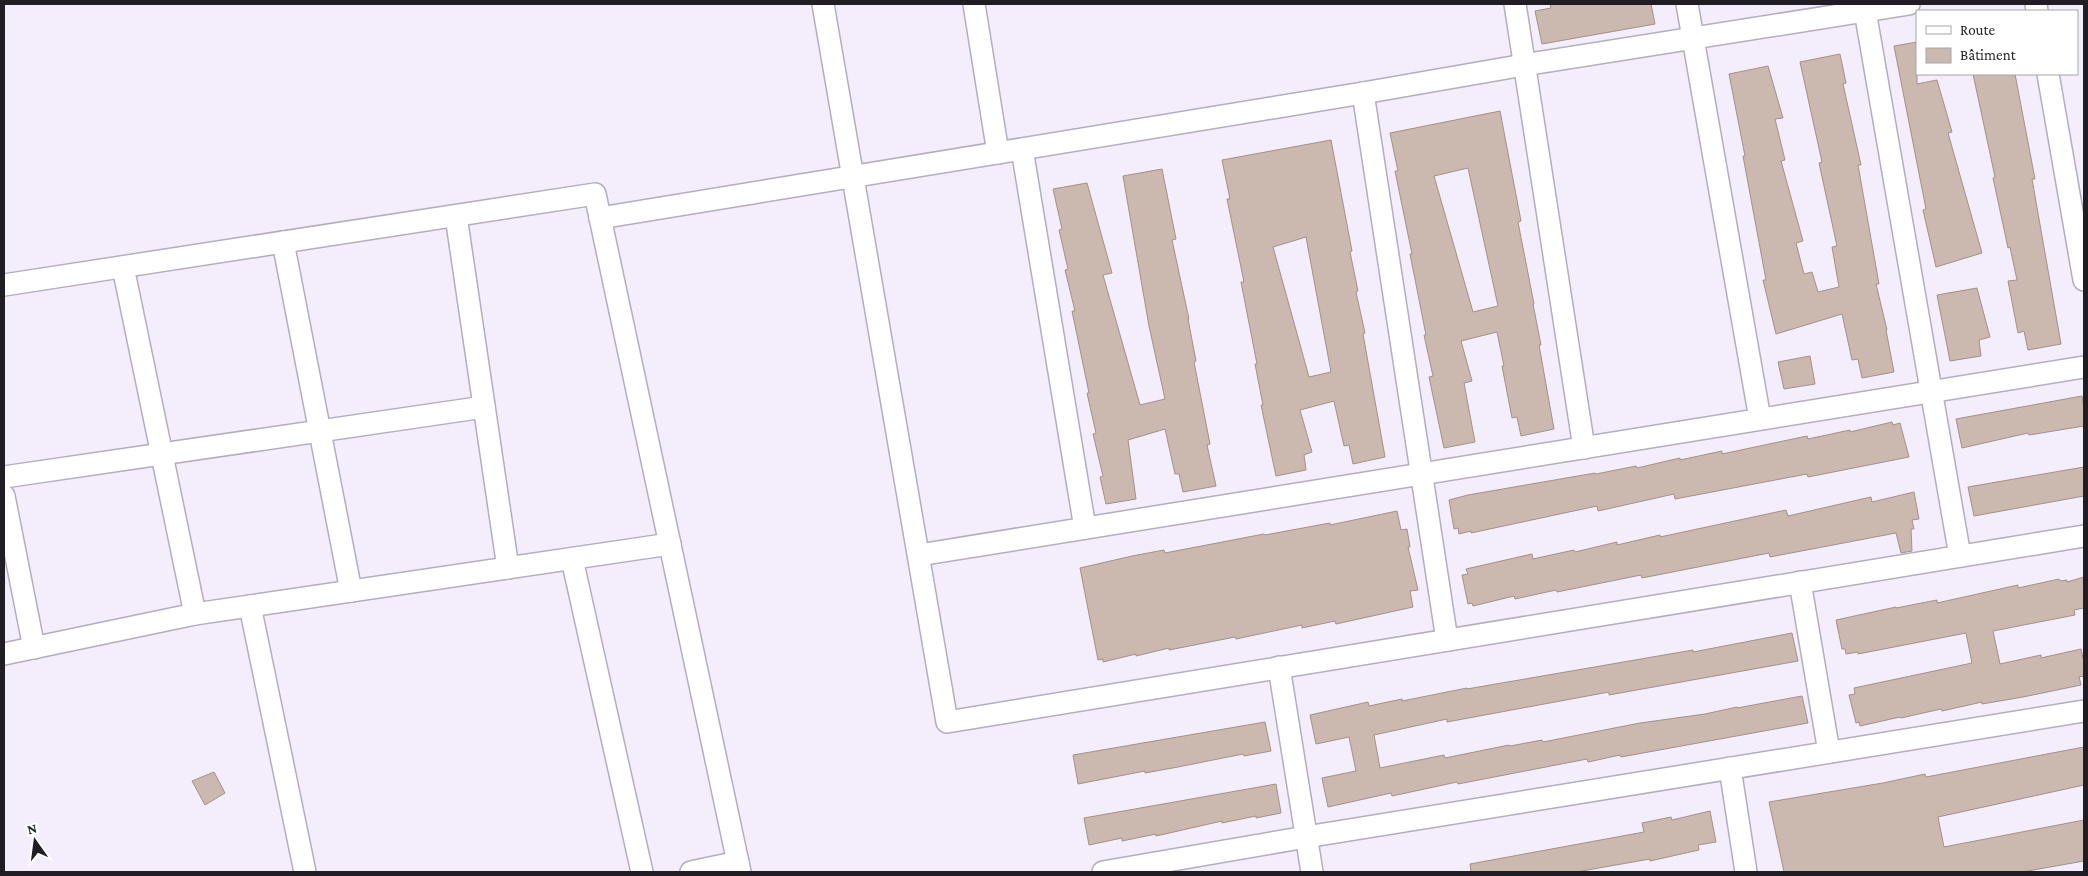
<svg xmlns="http://www.w3.org/2000/svg" width="2088" height="876" viewBox="0 0 2088 876" font-family="'Crimson Pro',serif">
  <style>
    .building { fill: #cbb8ae; stroke: #a39188; fill-rule: evenodd }
    .lines { fill: none; stroke-linecap: round; stroke-linejoin: round }
    .street-casing { stroke: #b3adbe; stroke-width: 24 }
    .street { stroke: #fff; stroke-width: 21 }
  </style>
  <rect width="100%" height="100%" fill="#f3edfc"/>
  <g class="building">
    <polygon points="1550,4 1651,4 1655,24 1542,44 1535,11 1551,8"/>
    <polygon points="1917,42 1917,84 1937,80 1952,132 1948,133 1982,253 1936,267 1923,210 1926,209 1894,46"/>
    <polygon points="1840,54 1846,83 1843,84 1861,165 1858,165 1879,284 1876,284 1887,330 1886,330 1894,372 1862,378 1858,359 1852,360 1842,314 1776,334 1763,280 1766,280 1743,156 1745,156 1729,74 1768,66 1783,118 1775,119 1785,160 1781,161 1803,241 1796,243 1804,274 1812,272 1818,292 1839,287 1832,247 1837,246 1819,163 1822,162 1800,62"/>
    <polygon points="1973,74 2015,74 2035,179 2032,179 2061,344 2028,350 2024,331 2018,333 2008,281 2017,280 2010,247 2008,248 1993,178 1995,177"/>
    <path d="M1500,111L1521,221L1518,222L1534,304H1533L1541,345H1539L1554,429L1521,436L1517,417L1512,418L1502,366H1504L1497,332L1461,341L1472,381L1464,383L1475,442L1444,448L1429,377L1433,376L1424,335H1426L1410,254H1412L1395,171H1398L1390,133ZM1468,168L1498,306L1473,312L1434,176Z"/>
    <path d="M1331,140L1352,251L1350,252L1358,291L1356,292L1365,333L1363,334L1385,457L1353,464L1349,445L1344,446L1334,401L1300,410L1312,452L1304,455L1306,470L1276,476L1261,405H1263L1255,364H1257L1241,282H1244L1227,199H1230L1222,160ZM1306,237L1331,372L1309,377L1273,247Z"/>
    <polygon points="1162,169 1176,239 1172,240 1189,319 1188,319 1196,361 1194,362 1210,444 1207,445 1216,486 1183,492 1179,474 1175,474 1165,429 1128,440 1136,499 1106,504 1100,477 1103,476 1093,434 1096,433 1087,393 1089,393 1072,311 1075,311 1065,270 1068,269 1059,230 1062,229 1053,189 1087,183 1112,273 1103,275 1140,405 1165,399 1149,326 1123,176"/>
    <polygon points="1977,288 1990,337 1979,340 1981,356 1950,361 1937,295"/>
    <polygon points="1810,356 1815,384 1784,389 1778,362"/>
    <polygon points="2082,396 2084,408 2084,426 2029,435 2028,433 1962,448 1956,419"/>
    <polygon points="1892,422 1893,425 1900,423 1909,457 1808,477 1807,474 1675,499 1674,494 1598,511 1597,506 1471,533 1471,531 1459,534 1458,528 1454,529 1449,500 1468,495 1595,473 1596,474 1636,466 1637,468 1680,458 1680,460 1722,451 1722,454 1807,436 1808,439 1850,430 1850,432"/>
    <polygon points="2084,467 2084,496 1974,516 1968,487"/>
    <polygon points="1914,492 1919,519 1912,520 1914,529 1911,529 1912,551 1901,553 1896,533 1770,557 1769,553 1642,578 1641,575 1557,592 1556,590 1515,599 1514,596 1473,606 1472,603 1468,604 1462,575 1468,574 1466,569 1532,554 1533,559 1574,550 1575,552 1617,542 1617,545 1660,535 1660,537 1786,510 1788,516 1871,497 1872,502"/>
    <polygon points="1397,511 1401,530 1407,529 1410,547 1408,547 1418,590 1410,591 1413,607 1336,624 1335,621 1302,628 1302,625 1236,639 1235,637 1169,650 1169,648 1136,656 1136,654 1103,662 1103,659 1098,660 1080,568 1132,556 1164,550 1165,553 1264,534 1265,535 1330,523 1330,525"/>
    <polygon points="2084,577 2084,608 2074,610 2075,615 1993,631 2000,664 2041,655 2041,658 2081,649 2084,662 2084,676 2079,677 2081,685 2023,697 1982,704 1982,702 1942,711 1941,709 1901,718 1900,717 1860,726 1859,722 1856,723 1849,695 1855,694 1854,688 1972,663 1966,633 1858,654 1858,652 1846,654 1845,649 1842,649 1836,620 1896,607 1896,608 1937,600 1937,603 2018,585 2018,588 2059,579 2060,581 2067,580 2067,582"/>
    <polygon points="1792,633 1798,661 1609,695 1609,692 1447,722 1447,719 1374,735 1380,768 1444,755 1445,758 1509,745 1510,746 1542,740 1543,742 1640,723 1705,714 1737,707 1737,708 1802,696 1808,723 1621,757 1620,755 1588,762 1587,759 1458,784 1457,782 1392,796 1391,793 1328,807 1322,778 1356,771 1349,737 1316,744 1310,715 1368,702 1369,706 1402,699 1402,701 1467,688 1467,689 1693,650 1693,652"/>
    <polygon points="1265,722 1271,751 1244,756 1243,754 1178,767 1145,773 1145,771 1078,784 1073,755"/>
    <polygon points="2084,747 2084,785 1938,817 1944,847 2084,820 2084,861 2022,872 1784,872 1769,802 1883,783 1925,774 1926,777"/>
    <polygon points="214,772 225,793 205,805 192,781"/>
    <polygon points="1276,784 1281,813 1256,818 1256,816 1222,823 1222,821 1156,836 1156,834 1122,841 1122,838 1089,845 1084,818"/>
    <polygon points="1710,811 1716,842 1698,845 1699,850 1650,861 1650,859 1576,872 1471,872 1470,864 1644,832 1642,823 1671,817 1672,820"/>
  </g>
  <g class="lines">
    <defs>
      <g id="street">
        <polyline points="823,4 947,722 2084,536"/>
        <polyline points="974,4 998,153"/>
        <polyline points="1515,4 1584,448"/>
        <polyline points="1687,4 1760,419"/>
        <polyline points="2036,4 2037,11"/>
        <polyline points="1865,11 1960,556"/>
        <polyline points="2048,74 2084,280"/>
        <polyline points="1363,93 1447,640"/>
        <polyline points="1022,149 1085,528"/>
        <polyline points="456,216 508,568"/>
        <polyline points="600,218 1363,93 1524,65 1909,4"/>
        <polyline points="283,242 351,591"/>
        <polyline points="123,267 195,614"/>
        <polyline points="4,285 595,194 740,872"/>
        <polyline points="4,477 484,407"/>
        <polyline points="4,496 34,648"/>
        <polyline points="919,555 2084,367"/>
        <polyline points="572,559 642,872"/>
        <polyline points="1800,582 1829,752"/>
        <polyline points="250,606 305,872"/>
        <polyline points="4,654 195,614 670,544"/>
        <polyline points="1279,667 1312,872"/>
        <polyline points="1730,768 1746,872"/>
        <polyline points="691,872 738,862"/>
        <polyline points="1103,872 1306,837 2084,711"/>
      </g>
    </defs>
    <use href="#street" class="street-casing"/>
    <use href="#street" class="street"/>
  </g>
  <rect width="2088" height="876" fill="none" stroke="#201e24" stroke-width="10"/>
  <rect x="1916" y="10" width="162" height="65" fill="#ffffff" stroke="#a6a5a7"/>
  <rect x="1926" y="26" width="25" height="8" fill="#ffffff" stroke="#a6a5a7"/>
  <text x="1960" y="35" font-size="15" fill="#201e24">Route</text>
  <rect x="1926" y="48" width="25" height="15" fill="#cbb8ae" stroke="#a6a5a7"/>
  <text x="1960" y="60" font-size="15" fill="#201e24">Bâtiment</text>
  <g transform="translate(35 841) rotate(346)" stroke="#ffffff" stroke-width="4" paint-order="stroke">
  <path d="M0-4L9 19L0 12L-9 19Z" fill="#201e24"/>
  <text y="-8" font-size="14" font-weight="bold" text-anchor="middle" fill="#201e24">N</text>
  </g>
</svg>
